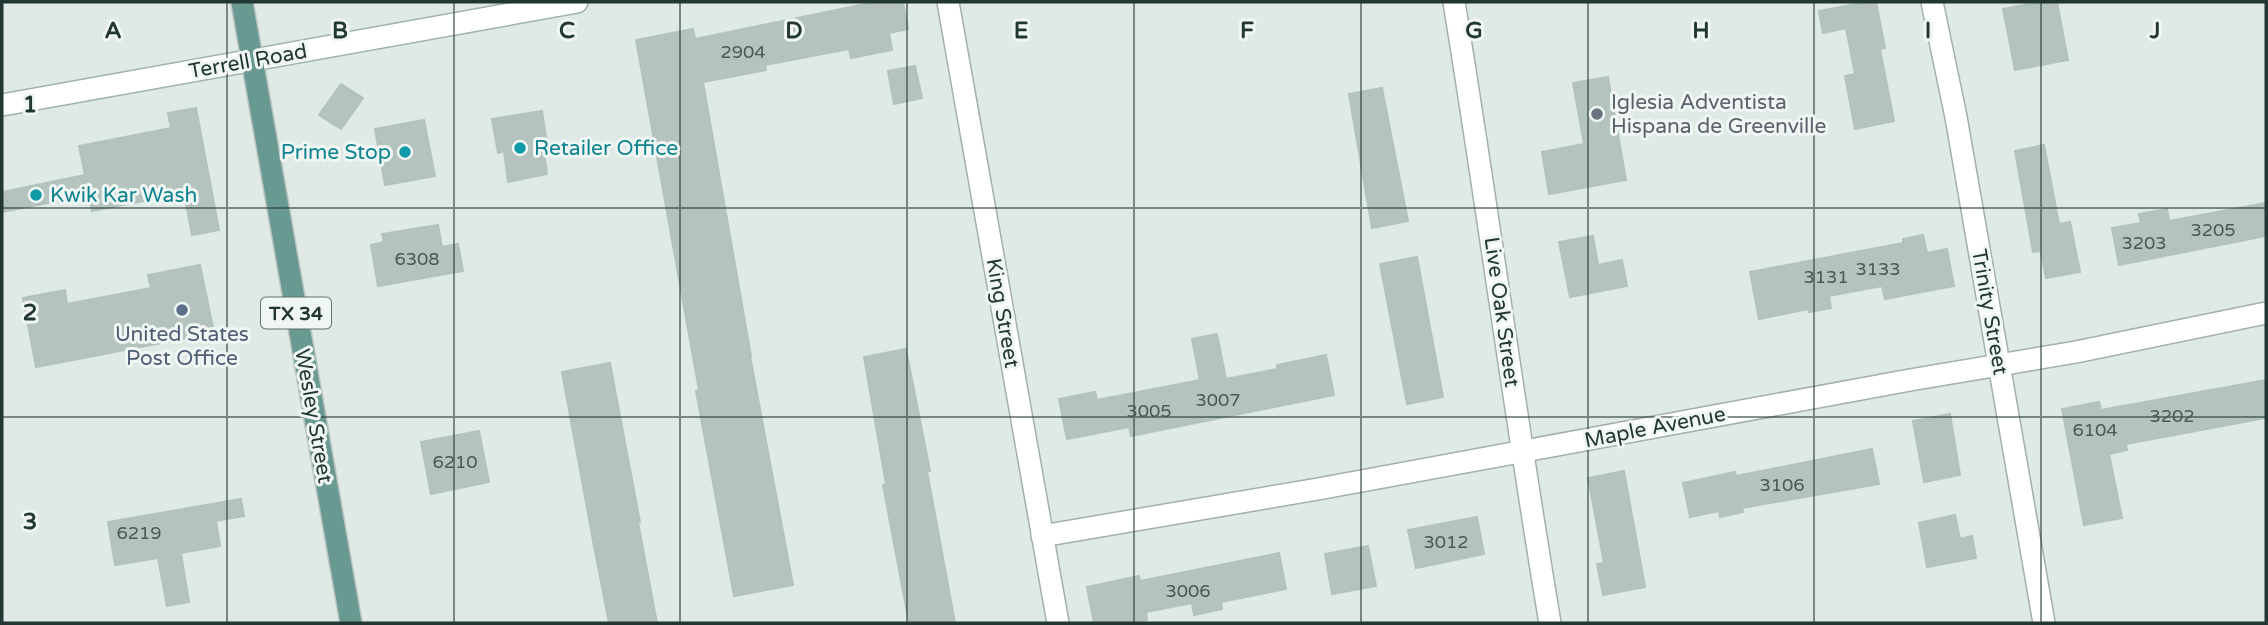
<svg xmlns="http://www.w3.org/2000/svg" width="2268" height="625" viewBox="0 0 2268 625" font-family="'Varela Round',sans-serif">
  <style>
    .building { fill: #b5c3be; stroke: #b2c2bc; stroke-width: 2 }
    .lines { fill: none; stroke-linecap: round; stroke-linejoin: round }
    .street-casing { stroke: #a3b0ac; stroke-width: 24 }
    .secondary-casing { stroke: #9fb3ad; stroke-width: 24 }
    .primary-casing { stroke: #bdc3c2; stroke-width: 24 }
    .street { stroke: #fff; stroke-width: 21 }
    .secondary { stroke: #fff; stroke-width: 21 }
    .primary { stroke: #689a91; stroke-width: 21 }
    .grid { fill: none; stroke: #223733; stroke-width: 2; stroke-opacity: 0.55 }
    .worship-dot { fill: #6b7280; stroke: #eff6f3; stroke-width: 2.5 }
    .culture-dot { fill: #0f9aa8; stroke: #eff6f3; stroke-width: 2.5 }
    .service-dot { fill: #5c6f8a; stroke: #eff6f3; stroke-width: 2.5 }
    .labels { text-anchor: middle; stroke-width: 6; stroke-linejoin: round; paint-order: stroke }
    .number-label { font-size: 18px; fill: #475a56 }
    .shield { fill: #eff6f3; stroke: #60706d; stroke-width: 2 }
    .shield-label { font-size: 19px; font-weight: bold; fill: #223733 }
    .street-label { font-size: 21px; fill: #223733; stroke: #eff6f3 }
    .worship-label { font-size: 21px; fill: #5b616d; stroke: #eff6f3; text-anchor: start }
    .culture-label { font-size: 21px; fill: #0d838f; stroke: #eff6f3; text-anchor: start }
    .service-label { font-size: 21px; fill: #4e5e75; stroke: #eff6f3 }
    .grid-label { font-size: 23px; text-anchor: middle; font-weight: bold; fill: #223733; stroke: #eff6f3; stroke-width: 6; stroke-linejoin: round; paint-order: stroke }
  </style>
  <rect width="100%" height="100%" fill="#dfe9e5"/>
  <g class="building">
    <polygon points="875,2 903,2 908,29 889,33 892,50 851,58 849,49 765,65 766,70 703,82 751,356 750,356 793,585 734,596 696,391 699,390 636,40 693,29 695,39"/>
    <polygon points="1867,2 1876,2 1885,48 1880,49 1894,121 1855,129 1845,76 1855,74 1846,28 1823,33 1819,11"/>
    <polygon points="2040,2 2057,2 2068,60 2015,70 2003,9"/>
    <polygon points="915,66 922,98 894,104 888,71"/>
    <polygon points="1608,77 1626,180 1549,194 1542,152 1584,144 1573,83"/>
    <polygon points="341,84 363,98 341,129 319,115"/>
    <polygon points="1382,88 1408,221 1372,228 1349,94"/>
    <polygon points="196,108 219,230 192,235 184,193 92,211 89,195 2,212 2,192 85,175 79,146 171,128 168,113"/>
    <polygon points="542,111 547,144 543,145 547,174 508,182 504,151 498,153 492,119"/>
    <polygon points="424,120 435,176 385,185 375,129"/>
    <polygon points="2044,145 2059,224 2070,222 2080,272 2046,278 2041,251 2033,252 2015,151"/>
    <polygon points="2266,203 2266,236 2119,265 2112,228 2141,223 2139,214 2167,209 2169,221"/>
    <polygon points="438,225 442,247 458,244 463,271 378,286 371,245 384,242 382,234"/>
    <polygon points="1923,235 1927,253 1947,249 1954,286 1885,299 1882,286 1829,296 1831,308 1809,312 1808,309 1759,319 1750,272 1903,243 1903,239"/>
    <polygon points="1593,236 1598,265 1622,260 1627,286 1570,297 1559,242"/>
    <polygon points="1417,257 1443,397 1407,404 1380,264"/>
    <polygon points="200,265 214,333 36,367 23,298 65,290 67,304 151,288 148,275"/>
    <polygon points="1217,334 1226,379 1277,369 1277,365 1326,355 1334,395 1131,436 1129,427 1067,439 1059,399 1095,392 1097,400 1200,380 1192,339"/>
    <polygon points="906,349 930,471 927,471 955,623 909,623 883,485 886,484 864,357"/>
    <polygon points="610,363 640,522 638,522 657,623 609,623 594,546 562,372"/>
    <polygon points="2266,380 2266,418 2126,444 2127,450 2109,454 2122,518 2084,525 2062,409 2099,402 2101,410"/>
    <polygon points="1950,414 1960,475 1924,482 1913,421"/>
    <polygon points="479,431 489,482 431,494 421,442"/>
    <polygon points="1872,449 1879,484 1742,508 1743,512 1720,517 1719,511 1690,517 1683,483 1735,472 1736,476"/>
    <polygon points="1624,471 1645,587 1603,595 1597,564 1604,563 1588,478"/>
    <polygon points="241,499 244,516 216,521 220,546 181,553 189,602 167,606 158,558 115,565 108,522"/>
    <polygon points="1955,515 1960,539 1972,536 1976,558 1927,567 1919,523"/>
    <polygon points="1477,517 1484,554 1416,568 1408,530"/>
    <polygon points="1368,546 1376,586 1332,594 1325,554"/>
    <polygon points="1279,553 1286,589 1221,602 1222,609 1194,615 1192,603 1146,612 1147,620 1129,623 1094,623 1087,587 1139,576 1140,581"/>
  </g>
  <g class="lines">
    <defs>
      <g id="street">
        <polyline points="948,2 1058,623"/>
        <path d="M1454,2C1488,209 1515,416 1550,623"/>
        <polyline points="1932,2 1956,117 2044,623"/>
        <polyline points="1042,536 1318,489 1910,380 2076,352 2266,313"/>
      </g>
      <polyline id="secondary" points="2,105 577,2"/>
      <polyline id="primary" points="242,2 351,623"/>
    </defs>
    <use href="#street" class="street-casing"/>
    <use href="#secondary" class="secondary-casing"/>
    <use href="#primary" class="primary-casing"/>
    <use href="#street" class="street"/>
    <use href="#secondary" class="secondary"/>
    <use href="#primary" class="primary"/>
  </g>
  <path class="grid" d="M227,2V623M454,2V623M680,2V623M907,2V623M1134,2V623M1361,2V623M1588,2V623M1814,2V623M2041,2V623M2,208H2266M2,417H2266"/>
  <circle class="worship-dot" cx="1597" cy="114" r="7"/>
  <g class="culture-dot">
    <circle cx="520" cy="148" r="7"/>
    <circle cx="405" cy="152" r="7"/>
    <circle cx="36" cy="195" r="7"/>
  </g>
  <circle class="service-dot" cx="182" cy="310" r="7"/>
  <g class="labels">
    <g class="number-label">
      <text x="743" y="58">2904</text>
      <text x="2213" y="236">3205</text>
      <text x="2144" y="249">3203</text>
      <text x="417" y="265">6308</text>
      <text x="1878" y="275">3133</text>
      <text x="1826" y="283">3131</text>
      <text x="1218" y="406">3007</text>
      <text x="1149" y="417">3005</text>
      <text x="2172" y="422">3202</text>
      <text x="2095" y="436">6104</text>
      <text x="455" y="468">6210</text>
      <text x="1782" y="491">3106</text>
      <text x="139" y="539">6219</text>
      <text x="1446" y="548">3012</text>
      <text x="1188" y="597">3006</text>
    </g>
    <rect class="shield" x="261" y="297.5" width="70" height="31" rx="5"/>
    <g class="shield-label">
      <text x="296" y="320">TX 34</text>
    </g>
    <g class="street-label">
      <text transform="translate(248 61) rotate(-10)" y="7">Terrell Road</text>
      <text transform="translate(1502 312) rotate(82)" y="7">Live Oak Street</text>
      <text transform="translate(1990 312) rotate(80)" y="7">Trinity Street</text>
      <text transform="translate(1003 313) rotate(80)" y="7">King Street</text>
      <text transform="translate(314 416) rotate(80)" y="7">Wesley Street</text>
      <text transform="translate(1655 427) rotate(-11)" y="7">Maple Avenue</text>
    </g>
    <g class="worship-label">
      <text x="1611" y="109">Iglesia Adventista<tspan x="1611" dy="24">Hispana de Greenville</tspan></text>
    </g>
    <g class="culture-label">
      <text x="534" y="155">Retailer Office</text>
      <text x="391" y="159" text-anchor="end">Prime Stop</text>
      <text x="50" y="202">Kwik Kar Wash</text>
    </g>
    <g class="service-label">
      <text x="182" y="341">United States<tspan x="182" dy="24">Post Office</tspan></text>
    </g>
  </g>
  <g class="grid-label">
    <text x="113" y="38">A</text>
    <text x="340" y="38">B</text>
    <text x="567" y="38">C</text>
    <text x="794" y="38">D</text>
    <text x="1021" y="38">E</text>
    <text x="1247" y="38">F</text>
    <text x="1474" y="38">G</text>
    <text x="1701" y="38">H</text>
    <text x="1928" y="38">I</text>
    <text x="2155" y="38">J</text>
    <text x="30" y="112">1</text>
    <text x="30" y="320">2</text>
    <text x="30" y="529">3</text>
  </g>
  <rect width="2268" height="625" fill="none" stroke="#223733" stroke-width="7"/>
</svg>
